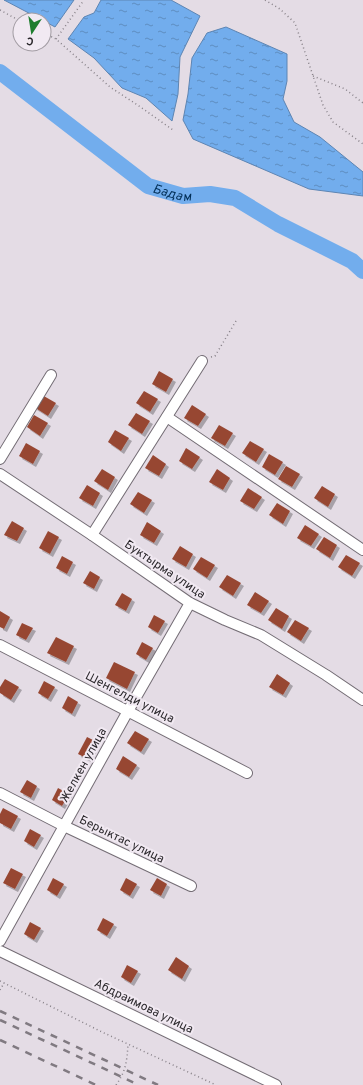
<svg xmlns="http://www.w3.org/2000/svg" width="363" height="1085" viewBox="0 0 363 1085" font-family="Overpass,sans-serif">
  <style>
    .water { fill: url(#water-ripples); stroke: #5d85b3 }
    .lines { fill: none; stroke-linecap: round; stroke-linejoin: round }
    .river { stroke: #72aded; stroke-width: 16 }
    .building { fill: #974733; filter: url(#shadow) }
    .minor-casing { stroke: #746d75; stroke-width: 12 }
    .path { stroke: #878188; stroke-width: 1.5; stroke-dasharray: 1 3; stroke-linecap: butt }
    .minor { stroke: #fff; stroke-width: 10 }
    .rail { stroke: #807a81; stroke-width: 2.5; stroke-dasharray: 7 7; stroke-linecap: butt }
    .labels { text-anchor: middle; stroke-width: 4; stroke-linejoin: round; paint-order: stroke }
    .street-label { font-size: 12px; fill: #2b282c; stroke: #f1e9f2 }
    .water-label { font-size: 13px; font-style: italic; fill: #022e56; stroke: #f1e9f2 }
  </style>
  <defs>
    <pattern id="water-ripples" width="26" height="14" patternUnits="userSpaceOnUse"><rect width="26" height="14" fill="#72aded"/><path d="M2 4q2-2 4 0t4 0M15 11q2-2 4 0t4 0" fill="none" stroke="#5e8dc0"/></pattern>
    <filter id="shadow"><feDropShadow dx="3" dy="3" stdDeviation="0" flood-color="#0004"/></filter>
  </defs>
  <rect width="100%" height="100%" fill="#e4dce5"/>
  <g class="water">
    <polygon points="4,0 74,0 55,27 44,21 44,20 42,20"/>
    <polygon points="101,0 171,0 200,16 180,57 178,94 172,121 146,98 122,88 94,58 68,39 84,17 94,13"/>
    <polygon points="226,27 287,54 287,81 283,99 294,122 320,137 363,172 363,196 309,189 193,139 183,120 188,94 192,58 207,33"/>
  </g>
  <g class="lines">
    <path class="river" id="s1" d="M0,72L148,186L183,196L210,194L235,198L278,224L352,261L363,271"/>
  </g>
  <g class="building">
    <polygon points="159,371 173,379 166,392 152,384"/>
    <polygon points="144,391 158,399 150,412 136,403"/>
    <polygon points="42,395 56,403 48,416 34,407"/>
    <polygon points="192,405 206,414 198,426 184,418"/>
    <polygon points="136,413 150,421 142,434 128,425"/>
    <polygon points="34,415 48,423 40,436 27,427"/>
    <polygon points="219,425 233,433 225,446 211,438"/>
    <polygon points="115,430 129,438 121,451 108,442"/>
    <polygon points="250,441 264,449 256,462 242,453"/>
    <polygon points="26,443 40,451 33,464 19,456"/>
    <polygon points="186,448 200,457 192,469 179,461"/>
    <polygon points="269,454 283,462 275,475 262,467"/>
    <polygon points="153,455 166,464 159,476 145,468"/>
    <polygon points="286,466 300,474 292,487 278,479"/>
    <polygon points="102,469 115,477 108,490 94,481"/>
    <polygon points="217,469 230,478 223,490 209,482"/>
    <polygon points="87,485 100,493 93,506 79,498"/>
    <polygon points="322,486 335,494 328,507 314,498"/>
    <polygon points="248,488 262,497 254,509 240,501"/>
    <polygon points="138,492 152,500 144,513 130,504"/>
    <polygon points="277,503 290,511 283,524 269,515"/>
    <polygon points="12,521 24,528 17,541 4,535"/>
    <polygon points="147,522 161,531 154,543 140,535"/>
    <polygon points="305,525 319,534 311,546 297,538"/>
    <polygon points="48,531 59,537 50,554 39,548"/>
    <polygon points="324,537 337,545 330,558 316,549"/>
    <polygon points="180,546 193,554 186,567 172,559"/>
    <polygon points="346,555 360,563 352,576 338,567"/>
    <polygon points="62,556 73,562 67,574 56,568"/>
    <polygon points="201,557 215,565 207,578 193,569"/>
    <polygon points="90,571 100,577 94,589 83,583"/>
    <polygon points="227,575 241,583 233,596 219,587"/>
    <polygon points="255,592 269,601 261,613 247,605"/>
    <polygon points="122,593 132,599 126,611 115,605"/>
    <polygon points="276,608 289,616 282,629 268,620"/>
    <polygon points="0,611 10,617 4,629 0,627"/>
    <polygon points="154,615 165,621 158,633 148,627"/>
    <polygon points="295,620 309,628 301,641 287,632"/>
    <polygon points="22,623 33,628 26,640 16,635"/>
    <polygon points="56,637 74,646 66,662 47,653"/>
    <polygon points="142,642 153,648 146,660 136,654"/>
    <polygon points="114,662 135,672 127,689 106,678"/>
    <polygon points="277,674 290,683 283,695 269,687"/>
    <polygon points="5,679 19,687 11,700 0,693 0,687"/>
    <polygon points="44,681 55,687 48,699 38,693"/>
    <polygon points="68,696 78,702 72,714 62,708"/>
    <polygon points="135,731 149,739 141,752 127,743"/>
    <polygon points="87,737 97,742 88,759 78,754"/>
    <polygon points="123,756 137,765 129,777 116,769"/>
    <polygon points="27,780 37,786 31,798 20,792"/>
    <polygon points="58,788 69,794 62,806 52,800"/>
    <polygon points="3,808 18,816 11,829 0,823 0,814"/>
    <polygon points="30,829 41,835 34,847 24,841"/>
    <polygon points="11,868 23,874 15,889 3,883"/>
    <polygon points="53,878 64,884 57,896 47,890"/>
    <polygon points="126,878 137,884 130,896 120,890"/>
    <polygon points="157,878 167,884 161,896 150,890"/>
    <polygon points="103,918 114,924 107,936 97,930"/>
    <polygon points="30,922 41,928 34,940 24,934"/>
    <polygon points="176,957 189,966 182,979 168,970"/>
    <polygon points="127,965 138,971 131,983 121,977"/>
  </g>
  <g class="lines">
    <defs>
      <g id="minor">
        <polyline points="167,417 363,550"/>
        <polyline points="0,459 51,375"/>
        <polyline points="0,474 92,535 190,603 225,620 261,635 326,675 363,700"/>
        <polyline points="92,535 202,361"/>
        <polyline points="0,645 247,773"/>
        <polyline points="0,793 64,826 191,886"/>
        <polyline points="0,941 128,711 190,603"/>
        <polyline points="0,951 276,1085"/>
      </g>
    </defs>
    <use href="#minor" class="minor-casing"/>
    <g class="path">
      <polyline points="265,0 280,9 295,23 323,105 333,122 363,144"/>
      <polyline points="0,10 20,21"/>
      <polyline points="44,33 56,39 110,87 139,106 173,130"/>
      <polyline points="56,39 84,0"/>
      <polyline points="313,76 345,89 363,103"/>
      <polyline points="211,357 215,356 236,321"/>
      <polyline points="0,981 102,1032 216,1085"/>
      <polyline points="0,990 4,983"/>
      <path d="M116,1085C126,1071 127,1061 128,1044"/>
    </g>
    <use href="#minor" class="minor"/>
    <g class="rail">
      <polyline points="0,1011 158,1085"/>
      <polyline points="0,1020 139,1085"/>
      <polyline points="0,1040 96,1085"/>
    </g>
  </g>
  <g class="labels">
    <g class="street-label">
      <text transform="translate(165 569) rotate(34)" y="4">Буктырма улица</text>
      <text transform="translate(130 697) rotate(27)" y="4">Шенгелди улица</text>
      <text transform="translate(83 765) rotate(-61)" y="4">Желкен улица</text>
      <text transform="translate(122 839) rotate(26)" y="4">Берыктас улица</text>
      <text transform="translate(144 1006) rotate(26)" y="4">Абдраимова улица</text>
    </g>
    <g class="water-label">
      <text dy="5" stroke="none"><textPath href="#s1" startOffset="212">Бадам</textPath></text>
    </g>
  </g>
  <g transform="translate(32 32) rotate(192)"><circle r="19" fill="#f1e9f2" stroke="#a29ca3"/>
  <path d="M0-3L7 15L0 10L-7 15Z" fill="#1e7d2e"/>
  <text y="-6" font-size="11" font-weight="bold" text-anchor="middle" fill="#2b282c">С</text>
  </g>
</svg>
